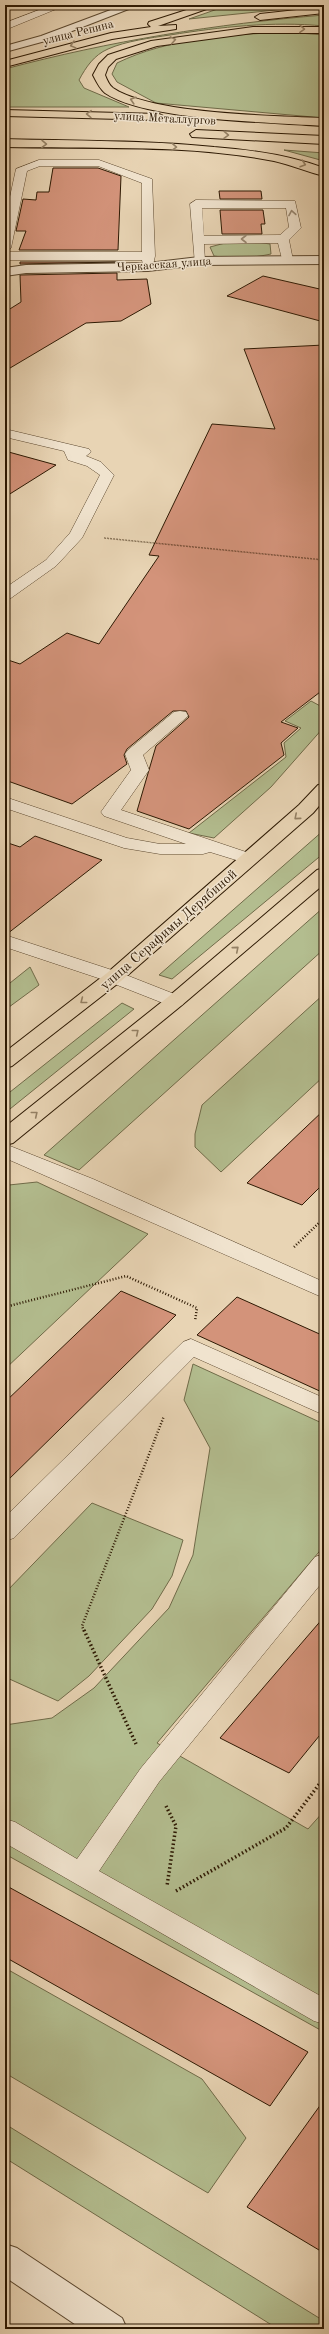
<svg xmlns="http://www.w3.org/2000/svg" width="329" height="2334" viewBox="0 0 329 2334" font-family="'Old Standard TT',serif">
  <style>
    .green { fill: #b3bd8f; stroke: #706b49 }
    .building { fill: #d3937a; stroke: #2d1903 }
    .lines { fill: none; stroke-linecap: round; stroke-linejoin: round }
    .service-casing { stroke: #5c482f; stroke-width: 1 }
    .minor-casing { stroke: #5c482f; stroke-width: 2 }
    .tertiary-casing { stroke: #5c482f; stroke-width: 2 }
    .primary-casing { stroke: #2d1903; stroke-width: 2 }
    .path-far2 { stroke: #2d1903; stroke-width: 1.5; stroke-dasharray: 0.5 1; stroke-linecap: butt }
    .path-far1 { stroke: #2d1903; stroke-width: 2.5; stroke-dasharray: 1 2; stroke-linecap: butt }
    .path { stroke: #2d1903; stroke-width: 3.5; stroke-dasharray: 1.5 2.5; stroke-linecap: butt }
    .service { fill: #f0e3ce; fill-rule: evenodd }
    .minor { fill: #f0e3ce; fill-rule: evenodd }
    .tertiary { fill: #f0e3ce; fill-rule: evenodd }
    .primary { fill: #e8d4b4; fill-rule: evenodd }
    .oneway { stroke: #948064 }
    .oneway2 { stroke: #988873 }
    .labels { text-anchor: middle; stroke-width: 3; stroke-linejoin: round; paint-order: stroke }
    .far-street-label { font-size: 12px; fill: #2d1903; stroke: #f0e3ce }
    .street-label { font-size: 14px; fill: #2d1903; stroke: #f0e3ce }
  </style>
  <rect width="100%" height="100%" fill="#e8d4b4"/>
  <filter id="stains"><feTurbulence type="fractalNoise" baseFrequency=".005" numOctaves="4"/><feColorMatrix values="0 0 0 0 .2 0 0 0 0 .09 0 0 0 0 .02 0 0 0 .5 -.17"/></filter>
  <radialGradient id="worn" r=".72"><stop offset=".6" stop-color="#630" stop-opacity="0"/><stop offset="1" stop-color="#630" stop-opacity=".3"/></radialGradient>
  <g class="green">
    <polygon points="229,5 324,5 189,19"/>
    <path d="M324,15V26C272,21 221,27 170,35C150,38 126,41 108,49C94,55 86,67 79,80L84,88L129,107H5V69C110,41 216,24 324,15Z"/>
    <path d="M286,32L324,35V118L156,103L117,82L112,74L117,63C168,38 229,35 286,32Z"/>
    <polygon points="284,150 324,153 324,161"/>
    <path d="M229,242H256L270,244L271,254C253,258 233,259 214,256L210,247Z"/>
    <polygon points="311,701 324,708 324,727 271,787 214,838 189,833 286,757 284,743 301,728 285,721"/>
    <polygon points="324,830 324,853 172,979 159,975"/>
    <polygon points="324,907 324,949 79,1170 44,1155"/>
    <polygon points="30,967 39,985 5,1010 5,987"/>
    <polygon points="324,994 324,1076 221,1172 195,1147 195,1134 202,1105"/>
    <polygon points="122,1003 134,1009 5,1113 5,1096"/>
    <polygon points="37,1182 148,1234 5,1369 5,1188 9,1185"/>
    <polygon points="193,1364 324,1424 324,1546 157,1743 308,1829 324,1811 324,2032 5,1854 5,1725 52,1718 94,1688 169,1608 193,1555 210,1448 184,1400"/>
    <polygon points="92,1503 183,1540 172,1576 152,1609 89,1676 58,1701 5,1677 5,1593"/>
    <polygon points="5,1968 202,2079 246,2138 208,2193 5,2073"/>
    <polygon points="5,2124 324,2321 324,2329 278,2329 5,2158"/>
  </g>
  <g class="building">
    <polygon points="53,168 98,168 121,176 118,250 19,250 26,231 16,231 23,199 36,200 37,192 49,192"/>
    <polygon points="219,191 261,191 262,199 220,199"/>
    <polygon points="220,210 263,210 265,224 261,224 262,234 222,234"/>
    <polygon points="20,262 118,262 20,264"/>
    <polygon points="117,273 117,280 147,279 151,304 121,321 86,323 5,371 5,312 21,302 20,275"/>
    <polygon points="263,276 324,290 324,322 227,296"/>
    <polygon points="324,345 324,689 281,722 298,728 281,743 284,755 189,829 137,811 156,746 189,717 186,711 173,711 127,749 124,755 127,764 72,804 5,780 5,659 20,664 67,633 99,644 159,556 149,555 212,424 275,429 244,349"/>
    <polygon points="5,451 56,465 5,497"/>
    <polygon points="35,836 102,860 7,934 5,934 5,842 20,847"/>
    <polygon points="324,1110 324,1183 302,1205 247,1183"/>
    <polygon points="121,1291 176,1315 5,1483 5,1402"/>
    <polygon points="237,1297 324,1336 324,1393 197,1335"/>
    <polygon points="324,1617 324,1730 289,1773 220,1738"/>
    <polygon points="5,1885 258,2024 308,2052 270,2106 5,1957"/>
    <polygon points="324,2100 324,2253 247,2207"/>
  </g>
  <g class="lines">
    <defs>
      <g id="service">
        <polygon points="52,5 66,5 5,30 5,23"/>
        <polygon points="39,160 99,160 152,179 155,256 152,270 144,270 142,260 5,260 5,252 142,252 142,183 98,166 40,166 27,171 11,248 5,252 5,220 16,169"/>
        <path d="M196,200L295,201L301,228L289,240L293,260L291,263H283L278,243L204,244L205,261L203,264H195L190,204ZM202,208H286L289,227L280,235L204,236Z"/>
        <polygon points="5,429 89,449 91,452 86,456 101,462 114,475 82,538 56,566 11,598 5,600 5,588 46,560 70,533 100,475 87,466 68,460 64,451 5,437"/>
        <polygon points="180,711 186,712 188,716 143,755 149,770 121,810 255,855 258,859 255,863 249,864 210,852 203,854 160,854 124,848 5,808 5,797 127,838 160,844 186,844 104,816 101,812 131,770 125,754 128,750 174,712"/>
        <polygon points="5,935 121,973 182,997 185,1001 182,1005 175,1007 168,1005 107,981 5,947"/>
        <polygon points="5,1144 93,1179 324,1282 324,1298 5,1158"/>
        <polygon points="191,1339 324,1398 324,1415 194,1357 14,1538 5,1541 5,1517 183,1342"/>
        <polygon points="324,1554 324,1580 159,1782 99,1871 324,1998 324,2024 314,2021 5,1843 5,1819 15,1822 77,1859 141,1768 315,1557"/>
      </g>
      <g id="minor">
        <polygon points="124,5 139,5 49,40 5,52 5,46 41,36"/>
        <polygon points="324,256 324,264 199,265 148,271 26,273 5,276 5,268 26,265 148,263 199,257"/>
      </g>
      <polygon id="tertiary" points="5,2244 17,2248 122,2318 127,2329 82,2329 5,2277"/>
      <g id="primary">
        <polygon points="202,5 218,5 158,26 176,25 176,29 112,39 5,67 5,61 111,33 151,27 148,24 149,22"/>
        <polygon points="324,7 324,13 260,20 255,17 260,14"/>
        <path d="M253,27H324V33H253L157,46L116,59L108,67L105,75C107,80 109,85 113,88C151,114 275,116 324,118V126C272,122 146,121 105,93C100,89 96,81 93,75L99,64L108,55L151,41Z"/>
        <polygon points="5,110 159,114 165,117 159,120 5,116"/>
        <polygon points="196,130 324,136 324,144 192,137 190,134"/>
        <path d="M5,139C75,141 145,140 214,147C252,150 289,155 324,168V176C307,172 292,165 274,161C186,144 94,149 5,147Z"/>
        <polygon points="324,784 324,800 313,813 121,981 12,1066 5,1068 5,1052 107,973 299,805 318,785"/>
        <polygon points="324,868 324,884 182,1005 13,1143 5,1145 5,1127 168,997 317,870"/>
      </g>
    </defs>
    <use href="#service" class="service-casing"/>
    <use href="#minor" class="minor-casing"/>
    <use href="#tertiary" class="tertiary-casing"/>
    <use href="#primary" class="primary-casing"/>
    <polyline class="path-far2" points="104,538 324,560"/>
    <g class="path-far1">
      <polyline points="294,1247 324,1218"/>
      <polyline points="5,1307 126,1276 197,1308 195,1321"/>
      <polyline points="84,1631 82,1626 164,1416"/>
    </g>
    <g class="path">
      <polyline points="84,1630 136,1744"/>
      <polyline points="166,1806 176,1826 167,1886"/>
      <polyline points="176,1891 286,1828 324,1778"/>
    </g>
    <use href="#service" class="service"/>
    <use href="#minor" class="minor"/>
    <use href="#tertiary" class="tertiary"/>
    <use href="#primary" class="primary"/>
  </g>
  <defs><path id="oneway-chevron" d="M-2-3.5L2.5 0L-2 3.5" fill="none" stroke-width="1.6" stroke-linecap="round" stroke-linejoin="round"/></defs>
  <g class="oneway">
    <use href="#oneway-chevron" transform="translate(302 29) rotate(2)"/>
    <use href="#oneway-chevron" transform="translate(173 40) rotate(-10)"/>
    <use href="#oneway-chevron" transform="translate(73 45) rotate(165)"/>
    <use href="#oneway-chevron" transform="translate(133 100) rotate(-163)"/>
    <use href="#oneway-chevron" transform="translate(89 114) rotate(-179)"/>
    <use href="#oneway-chevron" transform="translate(226 135) rotate(2)"/>
    <use href="#oneway-chevron" transform="translate(44 144) rotate(1)"/>
    <use href="#oneway-chevron" transform="translate(174 147) rotate(3)"/>
    <use href="#oneway-chevron" transform="translate(303 164) rotate(17)"/>
    <use href="#oneway-chevron" transform="translate(297 817) rotate(139)"/>
    <use href="#oneway-chevron" transform="translate(236 949) rotate(-40)"/>
    <use href="#oneway-chevron" transform="translate(83 1001) rotate(142)"/>
    <use href="#oneway-chevron" transform="translate(136 1032) rotate(-39)"/>
    <use href="#oneway-chevron" transform="translate(35 1114) rotate(-39)"/>
  </g>
  <g class="oneway2">
    <use href="#oneway-chevron" transform="translate(292 213) rotate(-100)"/>
    <use href="#oneway-chevron" transform="translate(244 239) rotate(180)"/>
  </g>
  <g class="labels">
    <g class="far-street-label">
      <text transform="translate(78 32) rotate(-14)" y="4">улица Репина</text>
      <text transform="translate(165 118) rotate(3)" y="4">улица Металлургов</text>
      <text transform="translate(164 264) rotate(-4)" y="4">Черкасская улица</text>
    </g>
    <g class="street-label">
      <text transform="translate(168 929) rotate(-41)" y="5">улица Серафимы Дерябиной</text>
    </g>
  </g>
  <rect width="329" height="2334" fill="none" stroke="#e8d4b4" stroke-width="20"/>
  <rect x="6" y="6" width="317" height="2322" fill="none" stroke="#2d1903" stroke-width="2"/>
  <rect x="10" y="10" width="309" height="2314" fill="none" stroke="#2d1903"/>
  <rect width="100%" height="100%" filter="url(#stains)"/>
  <rect width="100%" height="100%" fill="url(#worn)"/>
</svg>
